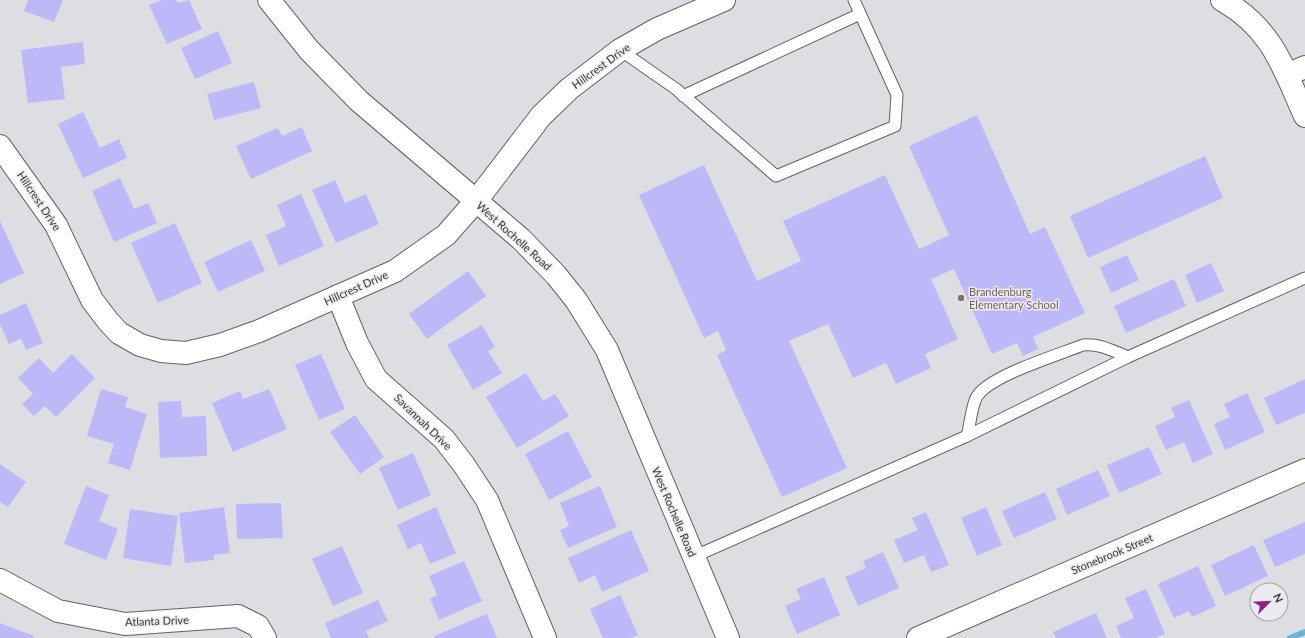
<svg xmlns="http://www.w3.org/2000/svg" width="1305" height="638" viewBox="0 0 1305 638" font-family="Lato,sans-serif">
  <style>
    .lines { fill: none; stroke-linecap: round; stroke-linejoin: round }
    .stream { stroke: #67b6d3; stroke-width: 6 }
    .building { fill: #bdb9f8 }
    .lane-casing { stroke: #626266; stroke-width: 13 }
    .street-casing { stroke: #626266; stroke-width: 24 }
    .secondary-casing { stroke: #626266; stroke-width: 24 }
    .lane { stroke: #fff; stroke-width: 11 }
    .street { stroke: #fff; stroke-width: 22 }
    .secondary { stroke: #fff; stroke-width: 22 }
    .education-dot { fill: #8d6e63; stroke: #ebebef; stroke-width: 1.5 }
    .labels { text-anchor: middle; stroke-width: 3; stroke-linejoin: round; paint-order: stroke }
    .street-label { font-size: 11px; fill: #38383a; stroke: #ebebef }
    .education-label { font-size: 11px; fill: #785e54; stroke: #ebebef; text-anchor: start }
  </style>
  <rect width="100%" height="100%" fill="#dedee2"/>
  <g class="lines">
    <polyline class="stream" points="1290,638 1305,632"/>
  </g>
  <g class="building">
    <polygon points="28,0 63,0 54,22 24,11"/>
    <polygon points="162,0 176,0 178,3 189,0 202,29 167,44 149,5"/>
    <polygon points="218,31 232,63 195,79 181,48"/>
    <polygon points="83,42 85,64 61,67 65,99 28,103 21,50"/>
    <polygon points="254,82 261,108 214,120 207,94"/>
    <polygon points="83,112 100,148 119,139 127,158 83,178 58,124"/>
    <polygon points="977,115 1030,234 1045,227 1085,313 1033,337 1038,349 1023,356 1017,343 992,354 954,269 931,279 958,339 925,354 931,368 896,384 886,363 853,378 828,324 789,341 847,468 782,497 717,355 726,350 718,331 704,338 639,195 704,165 757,281 801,261 783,221 885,175 919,249 949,235 909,146"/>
    <polygon points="302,127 312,151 251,179 236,146 278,128 282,136"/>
    <polygon points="1205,156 1223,198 1088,258 1070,216"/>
    <polygon points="120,178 134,209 148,203 157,223 114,242 92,191"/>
    <polygon points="335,180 345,203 366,194 379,224 336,243 312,190"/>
    <polygon points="301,194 324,246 279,266 266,235 286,226 277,205"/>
    <polygon points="0,221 24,273 0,284"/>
    <polygon points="175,223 202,283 158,303 131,243"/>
    <polygon points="251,240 265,271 218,292 204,262"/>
    <polygon points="1127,255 1139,280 1111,293 1100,267"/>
    <polygon points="1211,263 1224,291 1197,303 1185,275"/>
    <polygon points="468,271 486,296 427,339 409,314"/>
    <polygon points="1174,279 1186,306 1126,333 1114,306"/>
    <polygon points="26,303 43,343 26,350 21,339 9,344 0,324 0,315"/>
    <polygon points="482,325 495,347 488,351 502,373 473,390 447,345"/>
    <polygon points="72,354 95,378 56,417 45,406 34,416 22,404 33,394 18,378 39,358 53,373"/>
    <polygon points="321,354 345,409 319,420 295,365"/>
    <polygon points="526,373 543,401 555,394 569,416 517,448 486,397"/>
    <polygon points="1305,379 1305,413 1276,425 1264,398"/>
    <polygon points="101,389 128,397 125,407 147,414 130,470 108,463 114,444 87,436"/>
    <polygon points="269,389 287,429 233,452 212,403 240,391 243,399"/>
    <polygon points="1247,393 1265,432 1225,450 1214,424 1230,417 1224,404"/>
    <polygon points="1189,400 1213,454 1193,463 1184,442 1166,450 1155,426 1175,417 1171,408"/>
    <polygon points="181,401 182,417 206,416 207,456 160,458 158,402"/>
    <polygon points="355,415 384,457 360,474 330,432"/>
    <polygon points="568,431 592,477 549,500 525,454"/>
    <polygon points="1149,447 1162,474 1119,493 1107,465"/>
    <polygon points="413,453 431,495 398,510 379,468"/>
    <polygon points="0,464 26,482 8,507 0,502"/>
    <polygon points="1098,470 1110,496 1067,515 1056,489"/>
    <polygon points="86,486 109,495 99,521 118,529 106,560 64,544"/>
    <polygon points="600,486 617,527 568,548 560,530 569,526 560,503"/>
    <polygon points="1045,492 1057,519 1014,538 1002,511"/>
    <polygon points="281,503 283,538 237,539 236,504"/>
    <polygon points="224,507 230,553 214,555 214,560 185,563 179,513"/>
    <polygon points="436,507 456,553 430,564 421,543 408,549 397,525"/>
    <polygon points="986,507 1002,545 977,556 961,518"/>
    <polygon points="130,509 178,516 171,566 123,558"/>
    <polygon points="926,512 949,565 931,572 924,555 904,563 894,540 918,530 912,518"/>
    <polygon points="1305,522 1305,554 1275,567 1263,540"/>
    <polygon points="631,530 649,571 602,592 595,575 579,583 568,558"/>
    <polygon points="1254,545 1268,576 1225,596 1211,565"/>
    <polygon points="342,546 363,593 333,606 312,559"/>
    <polygon points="883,552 899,588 858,606 845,577 866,568 863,561"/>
    <polygon points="464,561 482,601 439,620 430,599 437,595 429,576"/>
    <polygon points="1198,566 1216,606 1192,617 1189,611 1174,618 1158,584"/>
    <polygon points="824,577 840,615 797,634 785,606 801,599 796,589"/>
    <polygon points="1146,589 1165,634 1156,638 1121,638 1116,626 1134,618 1125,598"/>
    <polygon points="620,595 638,635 630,638 603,638 590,609"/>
    <polygon points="378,600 388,621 366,631 369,638 331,638 325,623"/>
    <polygon points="1096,613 1107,638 1056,638 1053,632"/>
    <polygon points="487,614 497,638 435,638 434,636"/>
    <polygon points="0,623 34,636 33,638 0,638"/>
  </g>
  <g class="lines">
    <defs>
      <g id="lane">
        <polyline points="620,50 676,89 776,176 895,126 897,95 854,0"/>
        <polyline points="683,96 860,14"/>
        <path d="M967,436C970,426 972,402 978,395C992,375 1058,355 1083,345C1099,343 1113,351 1128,357"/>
        <polyline points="693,557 967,436 1128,357 1305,278"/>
      </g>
      <g id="street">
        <path d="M1222,0C1272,28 1283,67 1305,116"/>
        <polyline points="1287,75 1305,67"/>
        <polyline points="0,146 56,225 92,300 108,321 119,333 140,345 161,351 186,353 220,345 259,331 395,271 446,235 476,201 541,116 569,89 620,50 657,29 724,0"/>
        <polyline points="338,296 357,343 376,379 444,439 464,465 487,500 545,638"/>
        <polyline points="0,580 58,611 125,624 238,616 258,626 265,638"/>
        <polyline points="918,638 1305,470"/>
      </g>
      <polyline id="secondary" points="269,0 309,50 359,101 521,239 556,275 576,300 607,350 728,638"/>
    </defs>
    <use href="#lane" class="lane-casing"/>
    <use href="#street" class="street-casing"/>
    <use href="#secondary" class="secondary-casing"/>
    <use href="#lane" class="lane"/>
    <use href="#street" class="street"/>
    <use href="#secondary" class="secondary"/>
  </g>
  <circle class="education-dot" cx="961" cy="298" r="4"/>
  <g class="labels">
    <g class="street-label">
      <text transform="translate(601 66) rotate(-36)" y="4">Hillcrest Drive</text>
      <text transform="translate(39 201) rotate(56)" y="4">Hillcrest Drive</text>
      <text transform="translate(514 236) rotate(42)" y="4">West Rochelle Road</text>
      <text transform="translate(356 288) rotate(-24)" y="4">Hillcrest Drive</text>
      <text transform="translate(423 422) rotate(44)" y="4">Savannah Drive</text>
      <text transform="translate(674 512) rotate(67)" y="4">West Rochelle Road</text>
      <text transform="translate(1112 554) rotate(-23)" y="4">Stonebrook Street</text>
      <text transform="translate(157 621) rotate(-2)" y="4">Atlanta Drive</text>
    </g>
    <g class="education-label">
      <text x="969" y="296">Brandenburg<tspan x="969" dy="13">Elementary School</tspan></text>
    </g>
  </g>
  <g transform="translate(1269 602) rotate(66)"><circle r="19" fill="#ebebef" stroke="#a3a3a7"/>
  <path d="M0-3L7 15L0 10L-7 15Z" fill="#8f2184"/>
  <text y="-6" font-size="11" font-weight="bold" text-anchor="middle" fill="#38383a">N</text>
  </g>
</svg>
